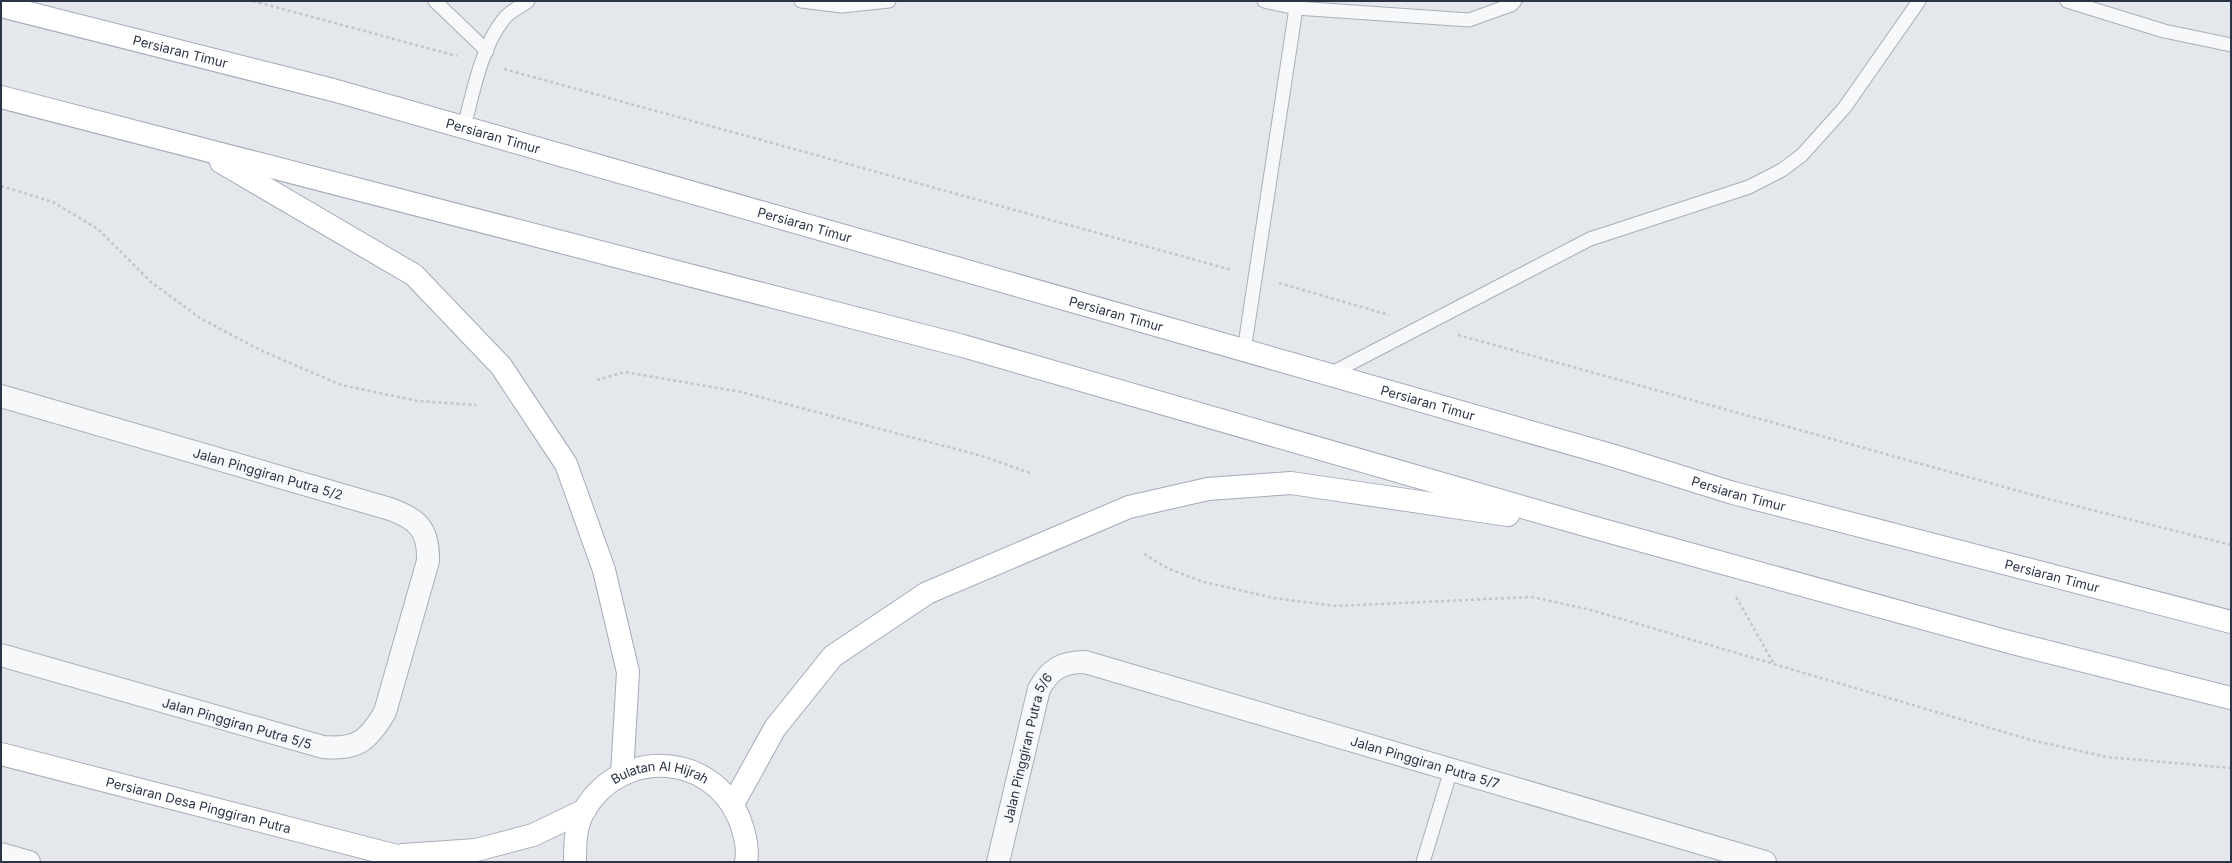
<svg xmlns="http://www.w3.org/2000/svg" width="2232" height="863" viewBox="0 0 2232 863" font-family="Inter,sans-serif">
  <style>
    .lines { fill: none; stroke-linecap: round; stroke-linejoin: round }
    .lane-casing { stroke: #a9aeb7; stroke-width: 15 }
    .street-casing { stroke: #a9aeb7; stroke-width: 24 }
    .secondary-casing { stroke: #a9aeb7; stroke-width: 24 }
    .primary-casing { stroke: #a3abb8; stroke-width: 24 }
    .path { stroke: #c2c5cb; stroke-width: 2.5; stroke-dasharray: 3 3; stroke-linecap: butt }
    .lane { stroke: #f7f8fa; stroke-width: 13 }
    .street { stroke: #f7f8fa; stroke-width: 22 }
    .secondary { stroke: #fff; stroke-width: 22 }
    .primary { stroke: #fff; stroke-width: 22 }
    .labels { text-anchor: middle; stroke-width: 3; stroke-linejoin: round; paint-order: stroke }
    .street-label { font-size: 13px; fill: #2b3445; stroke: #f4f6f9 }
  </style>
  <rect width="100%" height="100%" fill="#e4e7ec"/>
  <g class="lines">
    <defs>
      <g id="lane">
        <polyline points="435,1 487,51"/>
        <polyline points="801,1 842,6 889,1"/>
        <polyline points="1264,1 1296,8 1469,20 1511,5 1515,1"/>
        <polyline points="2067,1 2164,31 2231,45"/>
        <path d="M464,127C473,93 481,48 503,20C508,12 520,7 528,1"/>
        <polyline points="1244,351 1296,8"/>
        <polyline points="1328,375 1590,239 1749,187 1782,170 1802,155 1845,107 1919,1"/>
        <polyline points="1423,862 1451,770"/>
      </g>
      <g id="street">
        <path id="s1" d="M1,396L390,509C418,519 429,530 428,561L385,712C368,741 357,750 323,747L1,655"/>
        <polyline points="1,854 29,862"/>
        <path id="s2" d="M998,862L1039,689C1050,669 1062,662 1085,662L1765,862"/>
      </g>
      <g id="secondary">
        <path id="s3" d="M1,754L420,862"/>
        <polyline points="403,855 476,850 533,835 585,810"/>
        <path id="s4" d="M575,862C575,844 575,825 585,809C622,748 710,752 739,818C744,831 749,848 746,862"/>
      </g>
      <g id="primary">
        <path id="s5" d="M1,6L333,90L1611,455L1733,493L2231,622"/>
        <polyline points="1,97 963,346 1592,527 2009,642 2231,698"/>
        <polyline points="221,162 414,275 501,366 566,464 604,570 628,672 622,774"/>
        <polyline points="733,804 775,728 833,656 927,593 1129,507 1208,489 1291,483 1508,515"/>
      </g>
    </defs>
    <use href="#lane" class="lane-casing"/>
    <use href="#street" class="street-casing"/>
    <use href="#secondary" class="secondary-casing"/>
    <use href="#primary" class="primary-casing"/>
    <g class="path">
      <polyline points="253,1 457,56"/>
      <polyline points="504,69 1232,270"/>
      <polyline points="1,186 53,202 98,229 151,282 200,318 260,350 341,385 418,401 476,405"/>
      <polyline points="1279,283 1389,315"/>
      <polyline points="1458,335 2033,495 2231,545"/>
      <polyline points="597,380 625,372 741,392 982,456 1030,473"/>
      <polyline points="1144,554 1169,569 1204,582 1274,598 1336,606 1532,597 1591,610 2031,740 2107,757 2231,768"/>
      <polyline points="1736,597 1774,664"/>
    </g>
    <use href="#lane" class="lane"/>
    <use href="#street" class="street"/>
    <use href="#secondary" class="secondary"/>
    <use href="#primary" class="primary"/>
  </g>
  <g class="labels">
    <g class="street-label">
      <text dy="5" stroke="none"><textPath href="#s5" startOffset="185">Persiaran Timur</textPath></text>
      <text dy="5" stroke="none"><textPath href="#s5" startOffset="509">Persiaran Timur</textPath></text>
      <text dy="5" stroke="none"><textPath href="#s5" startOffset="833">Persiaran Timur</textPath></text>
      <text dy="5" stroke="none"><textPath href="#s5" startOffset="1157">Persiaran Timur</textPath></text>
      <text dy="5" stroke="none"><textPath href="#s5" startOffset="1481">Persiaran Timur</textPath></text>
      <text dy="5" stroke="none"><textPath href="#s1" startOffset="278">Jalan Pinggiran Putra 5/2</textPath></text>
      <text dy="5" stroke="none"><textPath href="#s5" startOffset="1805">Persiaran Timur</textPath></text>
      <text dy="5" stroke="none"><textPath href="#s5" startOffset="2129">Persiaran Timur</textPath></text>
      <text transform="translate(237 723) rotate(16)" y="5">Jalan Pinggiran Putra 5/5</text>
      <text dy="5" stroke="none"><textPath href="#s2" startOffset="118">Jalan Pinggiran Putra 5/6</textPath></text>
      <text dy="5" stroke="none"><textPath href="#s2" startOffset="589">Jalan Pinggiran Putra 5/7</textPath></text>
      <text dy="5" stroke="none"><textPath href="#s4" startOffset="145">Bulatan Al Hijrah</textPath></text>
      <text dy="5" stroke="none"><textPath href="#s3" startOffset="204">Persiaran Desa Pinggiran Putra</textPath></text>
    </g>
  </g>
  <rect width="2232" height="863" fill="none" stroke="#2b3445" stroke-width="4"/>
</svg>
